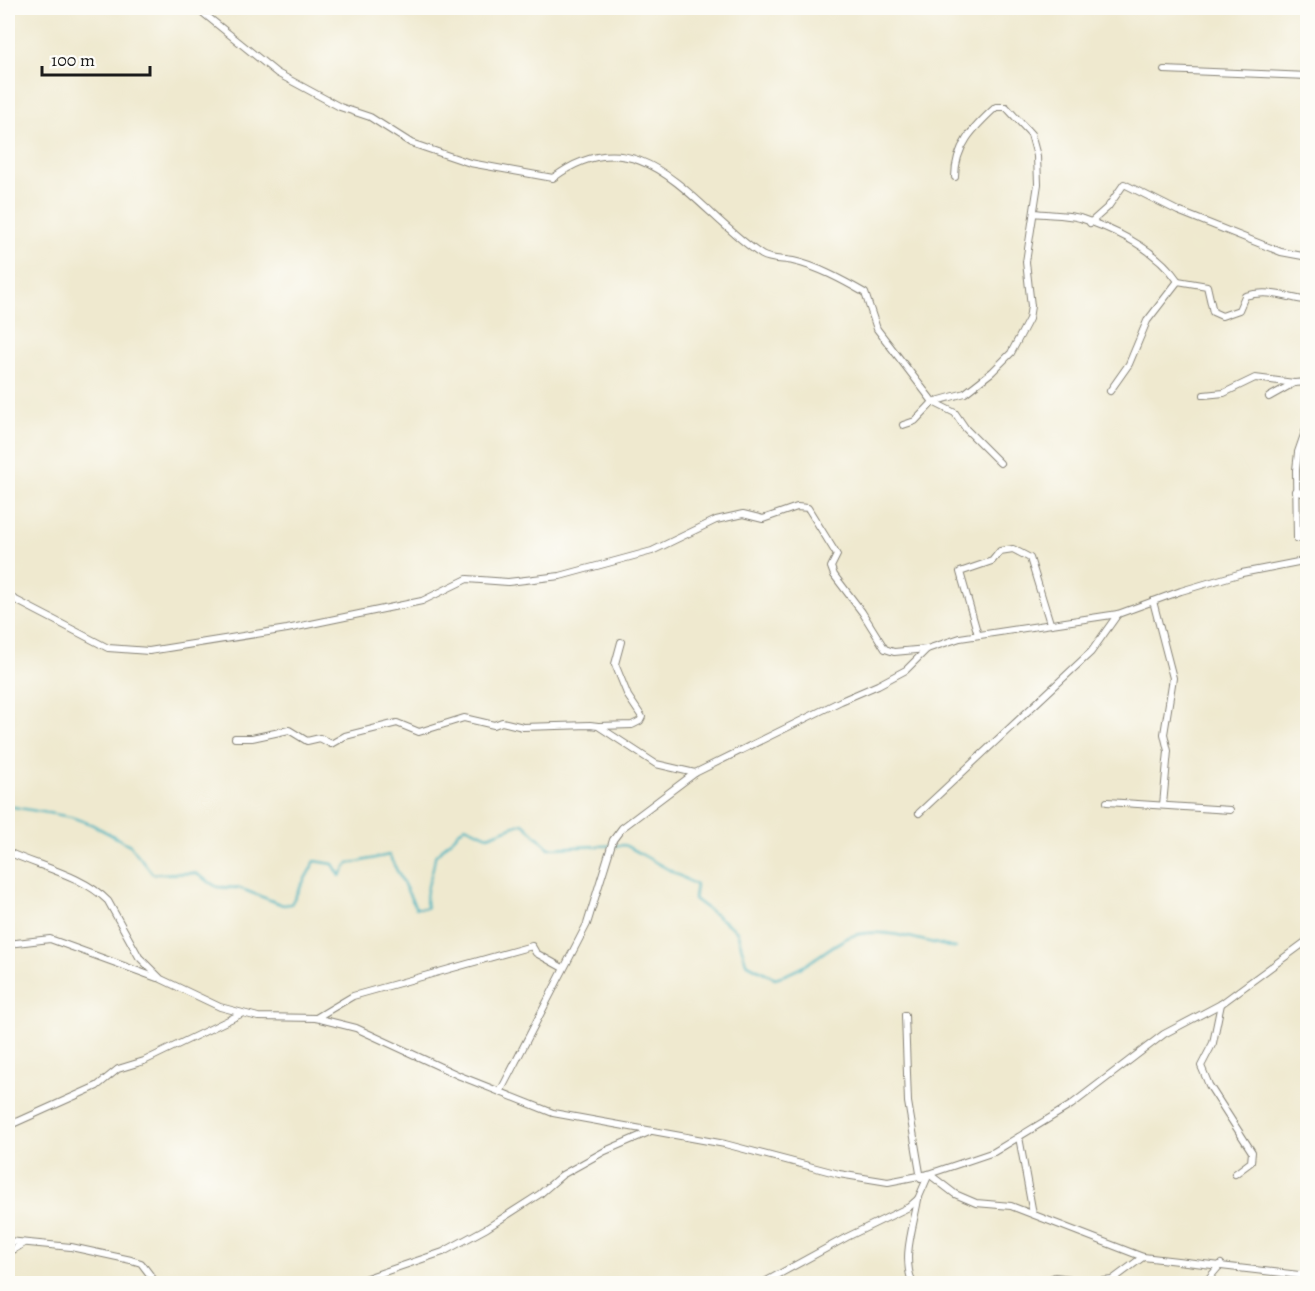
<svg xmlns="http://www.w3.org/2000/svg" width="1315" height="1291" viewBox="0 0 1315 1291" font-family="Alegreya,serif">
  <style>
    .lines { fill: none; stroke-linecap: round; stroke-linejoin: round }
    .stream { stroke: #43b1bf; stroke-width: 2 }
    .minor-casing { stroke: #868276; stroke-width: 8 }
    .minor { stroke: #fff; stroke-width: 6 }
  </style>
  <rect width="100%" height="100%" fill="#fdfcf7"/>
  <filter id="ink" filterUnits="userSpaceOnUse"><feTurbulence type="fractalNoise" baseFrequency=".0167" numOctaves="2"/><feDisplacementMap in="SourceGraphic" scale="12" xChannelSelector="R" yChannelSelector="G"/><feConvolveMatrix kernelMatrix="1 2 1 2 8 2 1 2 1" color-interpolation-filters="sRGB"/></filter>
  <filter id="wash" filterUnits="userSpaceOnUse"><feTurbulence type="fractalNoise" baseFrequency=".008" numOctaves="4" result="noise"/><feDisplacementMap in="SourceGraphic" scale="24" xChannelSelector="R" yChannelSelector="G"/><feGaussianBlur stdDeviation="1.35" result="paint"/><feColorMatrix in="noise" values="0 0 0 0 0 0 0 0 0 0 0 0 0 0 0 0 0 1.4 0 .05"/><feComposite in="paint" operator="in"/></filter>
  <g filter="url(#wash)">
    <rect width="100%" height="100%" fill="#efe9cf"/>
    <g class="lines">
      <path class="stream" d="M8,806L71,817L91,824L130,845L153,874L195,873L217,887L239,888L283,905L291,904L315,861L333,864L340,876L348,864L389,855L416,908H427C423,889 434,874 435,856L465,826L488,836L523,823L549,848L625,845L696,885L694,899L737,931L746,963L775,978C806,970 821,951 847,938C879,924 923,942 956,948"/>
    </g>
  </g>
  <g filter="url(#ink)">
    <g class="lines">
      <defs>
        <g id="minor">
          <path d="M197,8L277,73L340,107L370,117L411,143L470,163L553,178C643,110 695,212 762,255C770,260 784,259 793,261C817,266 844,281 865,293L877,329L933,402L955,413L966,429L1000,463"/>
          <polyline points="1164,70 1308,76"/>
          <path d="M1034,213C1048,215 1066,214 1080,218C1116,230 1157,250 1178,281"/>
          <polyline points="1090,223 1108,207 1124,184 1178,211 1281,252 1308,257"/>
          <path d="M1110,391L1129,364L1147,321L1178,281L1207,286L1213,312L1222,316L1239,310L1245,296C1268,289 1285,297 1308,301"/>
          <polyline points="1204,395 1224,393 1255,378 1294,383"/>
          <polyline points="1269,397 1294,383 1308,382"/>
          <path d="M903,425L915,421L933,402L965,393L992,372L1011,353L1029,319L1031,306L1026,262L1038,184L1037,156L1031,134L1006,107H996C973,128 955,146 955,177"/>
          <polyline points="1295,491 1308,495"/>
          <polyline points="1297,539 1296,470 1298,452 1307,426 1308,404"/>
          <polyline points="8,596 108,648 149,651 287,629 422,601 467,579 508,582 560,576 652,551 716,520 743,514 763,519 797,507 808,508 837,555 831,567 834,575 862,612 885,649 894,652 927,649"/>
          <polyline points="1153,601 1173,678 1164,734 1168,751 1163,805"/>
          <polyline points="978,635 960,572 992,561 1000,551 1013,549 1030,558 1050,623"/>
          <polyline points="599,726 632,725 640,721 642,717 628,696 615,664 621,642"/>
          <polyline points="235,738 252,738 289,730 307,741 320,738 331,744 345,736 397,723 419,732 464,718 494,725 502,722 523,727 590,725 598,726 656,764 695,773"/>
          <polyline points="1107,802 1230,810"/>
          <polyline points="919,813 1091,652 1118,614"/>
          <path d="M8,852C40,867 82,875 108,901L139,957L161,979L220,1007L258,1017L316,1018L356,1028L460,1076L553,1113L725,1144L839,1174L888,1182L929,1174L994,1152L1071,1105L1164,1034L1221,1004L1308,940"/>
          <polyline points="8,944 50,939 157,978"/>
          <polyline points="1221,1004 1213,1043 1201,1066 1209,1085 1252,1152 1251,1162 1235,1174"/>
          <polyline points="905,1015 908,1102 921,1179"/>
          <polyline points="316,1018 353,996 532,946 536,953 563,968"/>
          <polyline points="500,1092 587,924 613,840 622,828 695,773 841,701 878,685 906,670 927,649 960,638 1118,614 1181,591 1242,573 1308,560"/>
          <polyline points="8,1126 97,1086 118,1069 144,1061 241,1014"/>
          <polyline points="1019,1137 1033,1214"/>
          <polyline points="929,1174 955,1194 976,1203 1011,1206 1143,1257 1308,1276"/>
          <polyline points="8,1241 71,1247 131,1260 141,1263 157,1284"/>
          <polyline points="8,1253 24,1243"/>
          <polyline points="349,1284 443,1252 487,1228 540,1194 562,1175 605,1151 649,1132"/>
          <polyline points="761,1284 847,1237 909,1207 918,1199 929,1174"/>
          <path d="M913,1284C901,1257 914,1226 918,1199"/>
          <polyline points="1037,1284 1055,1277 1096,1282 1112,1280 1143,1257"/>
          <polyline points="1204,1284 1221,1264"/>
        </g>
      </defs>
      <use href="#minor" class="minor-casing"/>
      <use href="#minor" class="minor"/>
    </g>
  </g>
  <rect width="1315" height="1291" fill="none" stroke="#fdfcf7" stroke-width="30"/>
  <path d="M42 66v9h108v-9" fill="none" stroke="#1c1c1c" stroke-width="3"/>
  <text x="51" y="66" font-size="18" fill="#1c1c1c" stroke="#fdfcf7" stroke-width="4.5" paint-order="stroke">100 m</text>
</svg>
